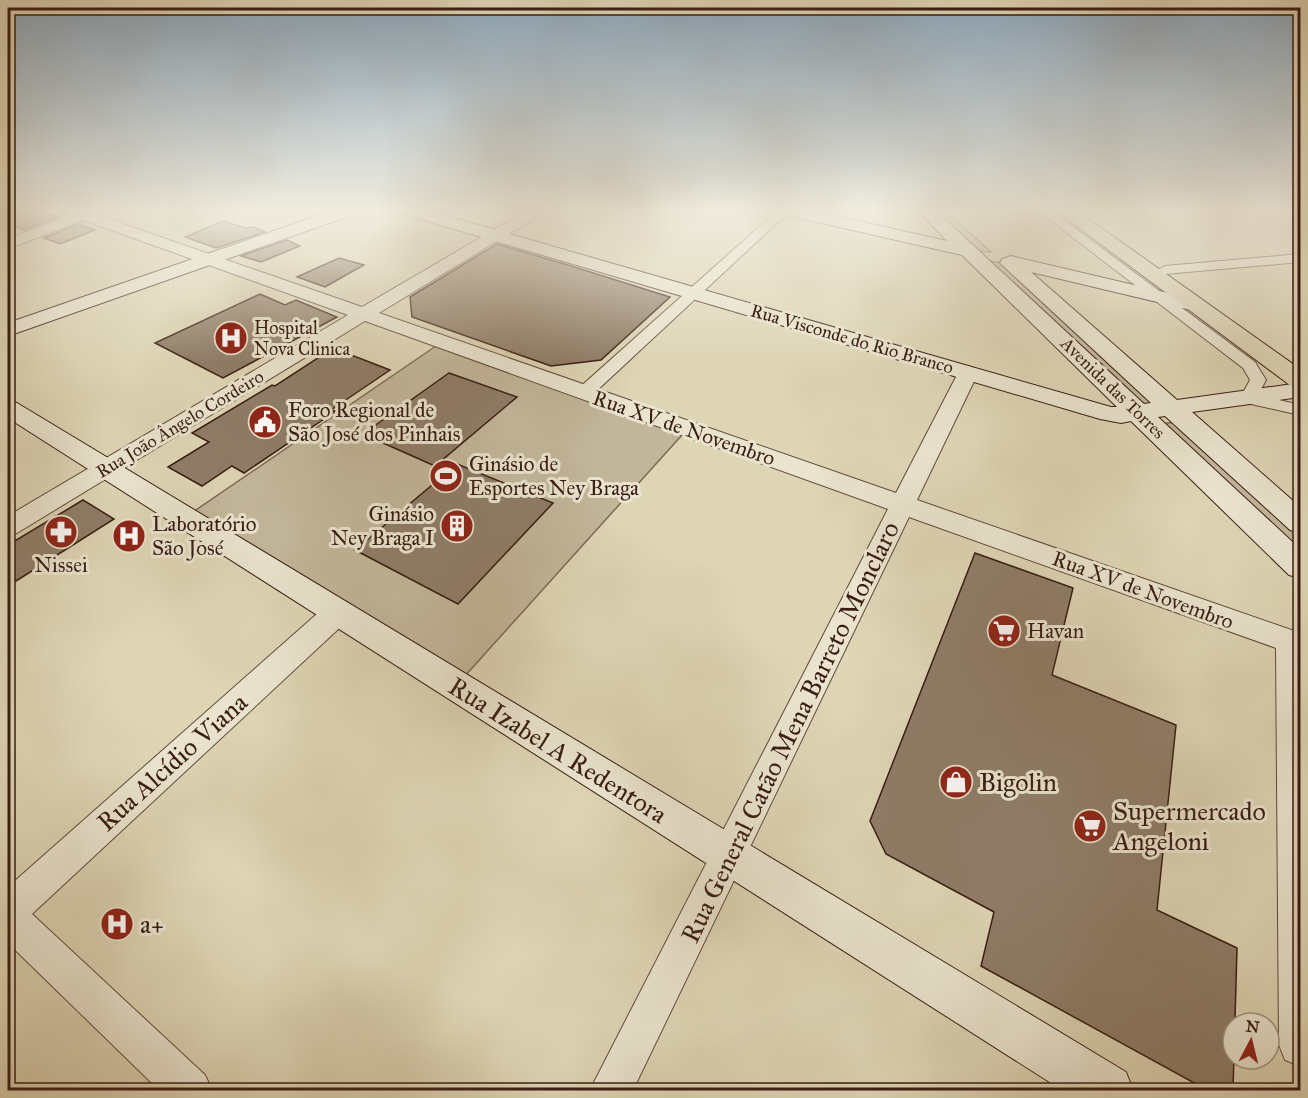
<svg xmlns="http://www.w3.org/2000/svg" width="1308" height="1098" viewBox="0 0 1308 1098" font-family="'IM FELL Great Primer',serif">
  <style>
    .green { fill: #c2b69a; stroke: #7e6a57; stroke-width: 1.5 }
    .building { fill: #8f7d68; stroke: #391d14; stroke-width: 1.5 }
    .lines { fill: none; stroke-linecap: round; stroke-linejoin: round }
    .minor-casing { stroke: #624b3c; stroke-width: 2 }
    .tertiary-casing { stroke: #624b3c; stroke-width: 2 }
    .secondary-casing { stroke: #391d14; stroke-width: 2 }
    .trunk-casing { stroke: #391d14; stroke-width: 2 }
    .minor { fill: #eae4cf; fill-rule: evenodd }
    .tertiary { fill: #eae4cf; fill-rule: evenodd }
    .secondary { fill: #eae4cf; fill-rule: evenodd }
    .trunk { fill: #ded5b5; fill-rule: evenodd }
    .labels { text-anchor: middle; stroke-width: 6; stroke-linejoin: round; paint-order: stroke }
    .far-poi-label { font-size: 18px; fill: #391d14; stroke: #eae4cf; text-anchor: start }
    .far-street-label { font-size: 18px; fill: #391d14; stroke: #eae4cf }
    .poi-label { font-size: 21px; fill: #391d14; stroke: #eae4cf; text-anchor: start }
    .street-label { font-size: 21px; fill: #391d14; stroke: #eae4cf }
    .near-street-label { font-size: 26px; fill: #391d14; stroke: #eae4cf }
    .near-poi-label { font-size: 26px; fill: #391d14; stroke: #eae4cf; text-anchor: start }
  </style>
  <rect width="100%" height="100%" fill="#ded5b5"/>
  <filter id="stains"><feTurbulence type="fractalNoise" baseFrequency=".00333" numOctaves="4"/><feColorMatrix values="0 0 0 0 .2 0 0 0 0 .09 0 0 0 0 .02 0 0 0 .5 -.17"/></filter>
  <radialGradient id="worn" r=".72"><stop offset=".6" stop-color="#630" stop-opacity="0"/><stop offset="1" stop-color="#630" stop-opacity=".3"/></radialGradient>
  <g class="green">
    <polygon points="930,210 944,210 991,252 972,251"/>
    <polygon points="983,260 1003,263 1158,403 1137,405"/>
    <polygon points="436,346 682,435 464,677 193,512"/>
    <polygon points="1177,422 1300,534 1300,556 1159,424"/>
  </g>
  <g class="building">
    <polygon points="26,210 37,210 58,217 24,230 8,224 8,216"/>
    <polygon points="223,221 246,228 253,227 265,232 216,248 185,237"/>
    <polygon points="78,224 95,230 60,244 44,238"/>
    <polygon points="287,240 300,246 261,262 241,256"/>
    <polygon points="497,244 568,265 670,297 601,360 551,366 412,317 410,297"/>
    <polygon points="339,258 364,265 325,287 297,277"/>
    <polygon points="260,294 285,305 296,300 337,317 223,378 155,343"/>
    <polygon points="333,348 390,370 331,410 336,411 244,473 232,466 202,486 168,467 209,442 192,433 272,385 275,386"/>
    <polygon points="449,373 517,397 435,466 363,434"/>
    <polygon points="457,464 553,503 458,604 355,550"/>
    <polygon points="83,500 114,519 16,581 8,575 8,545"/>
    <polygon points="975,553 1073,588 1052,675 1176,725 1157,910 1237,948 1233,1090 1207,1090 981,966 994,912 886,854 870,821"/>
  </g>
  <g class="lines">
    <defs>
      <g id="minor">
        <polygon points="778,210 791,210 591,396 579,396 577,392 579,388"/>
        <polygon points="1037,210 1050,210 1255,362 1266,380 1258,395 1300,405 1300,415 1242,402 1240,398 1250,380 1243,368"/>
        <polygon points="1300,254 1300,262 1165,274 1158,270 1165,266"/>
      </g>
      <g id="tertiary">
        <polygon points="61,210 98,210 99,212 97,215 362,307 528,210 545,210 543,213 379,313 896,493 958,373 961,369 975,369 978,373 917,500 1300,633 1300,1066 1285,1060 1279,1045 1276,648 909,517 633,1090 590,1090 888,509 365,321 17,533 8,536 8,516 348,315 83,220 8,249 8,239 70,215"/>
        <polygon points="1291,210 1300,210 1300,215"/>
        <polygon points="337,602 347,605 351,613 347,621 32,914 205,1075 212,1090 159,1090 8,943 8,887 327,605"/>
      </g>
      <g id="secondary">
        <polygon points="334,210 357,210 355,214 8,336 8,323"/>
        <polygon points="401,210 426,210 1111,407 1117,407 962,255 782,214 780,210 809,210 947,241 917,210 935,210 1144,404 1151,403 1000,263 1002,259 1011,256 1202,301 1205,305 1202,309 1195,311 1031,272 1177,400 1300,383 1300,397 1192,412 1300,507 1300,533 1290,530 1165,416 1158,417 1300,549 1300,578 1289,575 1131,421 1121,423 1100,419 403,214"/>
        <polygon points="8,401 17,403 1126,1072 1133,1090 1062,1090 8,418"/>
      </g>
      <polygon id="trunk" points="1055,210 1076,210 1300,369 1300,389 1291,386"/>
    </defs>
    <use href="#minor" class="minor-casing"/>
    <use href="#tertiary" class="tertiary-casing"/>
    <use href="#secondary" class="secondary-casing"/>
    <use href="#trunk" class="trunk-casing"/>
    <use href="#minor" class="minor"/>
    <use href="#tertiary" class="tertiary"/>
    <use href="#secondary" class="secondary"/>
    <use href="#trunk" class="trunk"/>
  </g>
  <linearGradient id="sky" x2="0" y2="1"><stop stop-color="#8da8be"/><stop offset="0.58" stop-color="#f0ecde"/><stop offset="1" stop-color="#f0ecde" stop-opacity="0"/></linearGradient>
  <rect width="1308" height="363" fill="url(#sky)"/>
  <defs>
    <symbol id="hospital-disc" viewBox="-11 -11 22 22"><circle r="9.5" fill="#8f2418" stroke="#eae4cf"/><path d="M-5-5h3v3.5h4V-5h3V5h-3V1.5h-4V5h-3Z" fill="#fff"/></symbol>
    <symbol id="civic-disc" viewBox="-11 -11 22 22"><circle r="9.5" fill="#8f2418" stroke="#eae4cf"/><path d="M-.6-6.5H3V-4.5H.6V-3L4-1V1h2V6H-6V1h2V-1L-.6-3ZM-1.2 2.5V6h2.4V2.5Z" fill="#fff"/></symbol>
    <symbol id="stadium-disc" viewBox="-11 -11 22 22"><circle r="9.5" fill="#8f2418" stroke="#eae4cf"/><path d="M0-5a6.5 5 0 1 0 0 10a6.5 5 0 1 0 0-10ZM-3.5-1.8h7v3.6h-7Z" fill="#fff"/></symbol>
    <symbol id="building-disc" viewBox="-11 -11 22 22"><circle r="9.5" fill="#8f2418" stroke="#eae4cf"/><path d="M-4-6H4V6H1V3H-1V6H-4ZM-2.5-4.3h1.7v1.8h-1.7ZM.8-4.3h1.7v1.8H.8ZM-2.5-1h1.7V.8h-1.7ZM.8-1h1.7V.8H.8Z" fill="#fff"/></symbol>
    <symbol id="pharmacy-disc" viewBox="-11 -11 22 22"><circle r="9.5" fill="#8f2418" stroke="#eae4cf"/><path d="M-2-6h4v4h4v4h-4v4h-4v-4h-4v-4h4Z" fill="#fff"/></symbol>
    <symbol id="supermarket-disc" viewBox="-11 -11 22 22"><circle r="9.5" fill="#8f2418" stroke="#eae4cf"/><path d="M-6-5.5h2.5l.6 2H6L4.5 2H-2.5L-4.4-4H-6ZM-1.5 3.2a1.3 1.3 0 1 0 .1 0ZM3 3.2a1.3 1.3 0 1 0 .1 0Z" fill="#fff"/></symbol>
    <symbol id="shop-disc" viewBox="-11 -11 22 22"><circle r="9.5" fill="#8f2418" stroke="#eae4cf"/><path d="M-5-2.5h2.3a2.7 3.5 0 0 1 5.4 0H5L5.5 6h-11ZM-1.5-2.5h3a1.5 2.3 0 0 0-3 0Z" fill="#fff"/></symbol>
  </defs>
  <g fill-rule="evenodd">
    <use href="#hospital-disc" x="212" y="319" width="38" height="38"/>
    <use href="#civic-disc" x="246" y="403" width="38" height="38"/>
    <use href="#stadium-disc" x="427" y="457" width="38" height="38"/>
    <use href="#building-disc" x="438" y="507" width="38" height="38"/>
    <use href="#pharmacy-disc" x="42" y="513" width="38" height="38"/>
    <use href="#hospital-disc" x="110" y="517" width="38" height="38"/>
    <use href="#supermarket-disc" x="985" y="612" width="38" height="38"/>
    <use href="#shop-disc" x="937" y="763" width="38" height="38"/>
    <use href="#supermarket-disc" x="1071" y="807" width="38" height="38"/>
    <use href="#hospital-disc" x="98" y="905" width="38" height="38"/>
  </g>
  <g class="labels">
    <g class="far-poi-label">
      <text x="254" y="334">Hospital<tspan x="254" dy="21">Nova Clinica</tspan></text>
    </g>
    <g class="far-street-label">
      <text transform="translate(852 339) rotate(16)" y="6">Rua Visconde do Rio Branco</text>
      <text transform="translate(1113 388) rotate(44)" y="6">Avenida das Torres</text>
      <text transform="translate(180 424) rotate(-31)" y="6">Rua João Ângelo Cordeiro</text>
    </g>
    <g class="poi-label">
      <text x="288" y="417">Foro Regional de<tspan x="288" dy="24">São José dos Pinhais</tspan></text>
      <text x="469" y="471">Ginásio de<tspan x="469" dy="24">Esportes Ney Braga</tspan></text>
      <text x="434" y="521" text-anchor="end">Ginásio<tspan x="434" dy="24">Ney Braga I</tspan></text>
      <text x="152" y="531">Laboratório<tspan x="152" dy="24">São José</tspan></text>
      <text x="61" y="572" text-anchor="middle">Nissei</text>
      <text x="1027" y="638">Havan</text>
    </g>
    <g class="street-label">
      <text transform="translate(684 428) rotate(19)" y="7">Rua XV de Novembro</text>
      <text transform="translate(1143 590) rotate(20)" y="7">Rua XV de Novembro</text>
    </g>
    <g class="near-street-label">
      <text transform="translate(790 732) rotate(-64)" y="9">Rua General Catão Mena Barreto Monclaro</text>
      <text transform="translate(558 750) rotate(32)" y="9">Rua Izabel A Redentora</text>
      <text transform="translate(172 762) rotate(-42)" y="9">Rua Alcídio Viana</text>
    </g>
    <g class="near-poi-label">
      <text x="979" y="791">Bigolin</text>
      <text x="1113" y="820">Supermercado<tspan x="1113" dy="30">Angeloni</tspan></text>
      <text x="140" y="933">a+</text>
    </g>
  </g>
  <rect width="1308" height="1098" fill="none" stroke="#ded5b5" stroke-width="30"/>
  <rect x="9" y="9" width="1290" height="1080" fill="none" stroke="#391d14" stroke-width="3"/>
  <rect x="15" y="15" width="1278" height="1068" fill="none" stroke="#391d14" stroke-width="1.5"/>
  <g transform="translate(1251 1041) rotate(7)"><circle r="28" fill="#eae4cf" stroke="#a39484" stroke-width="1.5"/>
  <path d="M0-4.5L10 22L0 15L-10 22Z" fill="#8f2418"/>
  <text y="-9" font-size="16" font-weight="bold" text-anchor="middle" fill="#391d14">N</text>
  </g>
  <rect width="100%" height="100%" filter="url(#stains)"/>
  <rect width="100%" height="100%" fill="url(#worn)"/>
</svg>
